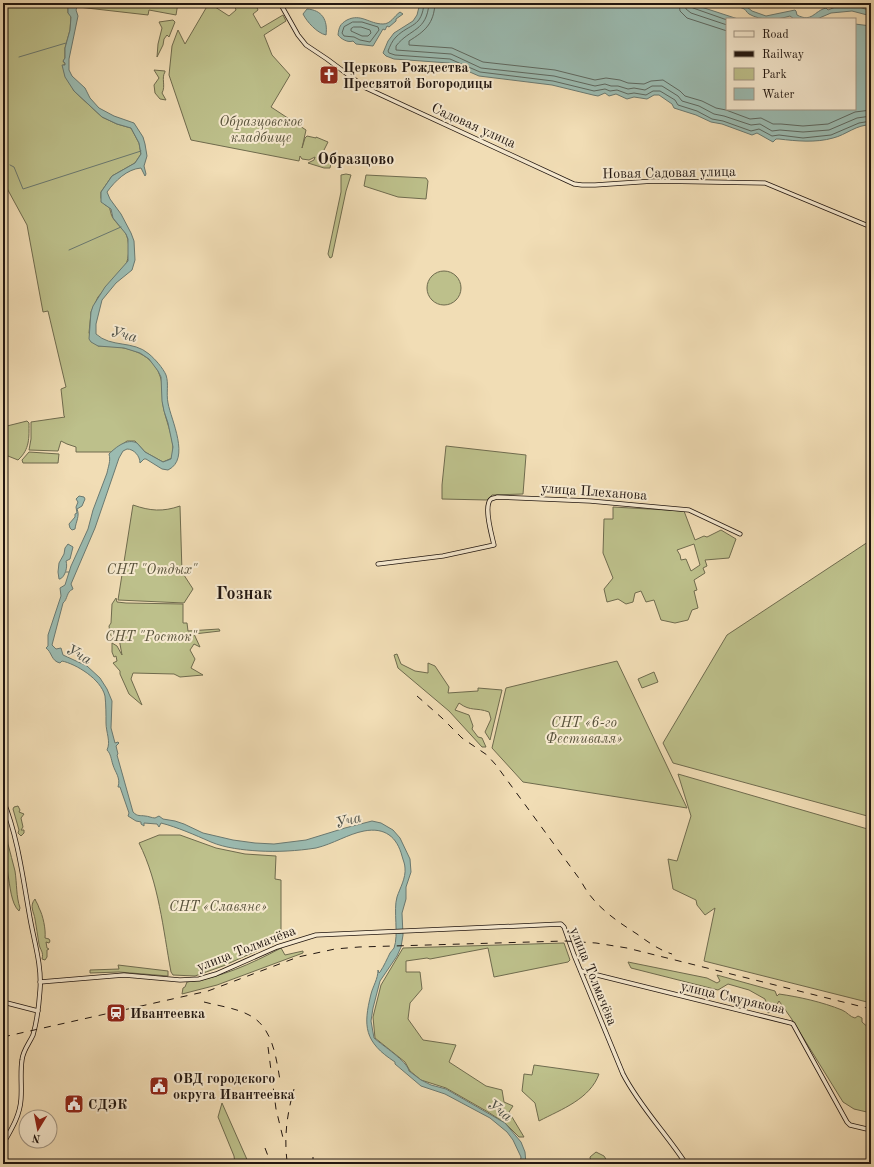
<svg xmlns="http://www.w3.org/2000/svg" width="874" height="1167" viewBox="0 0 874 1167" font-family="'Old Standard TT',serif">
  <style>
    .green { fill: #bdc08b; stroke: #6f6b4e; fill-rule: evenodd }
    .water { fill: #9bbbb1; stroke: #6a7971 }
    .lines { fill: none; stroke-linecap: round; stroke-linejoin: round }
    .shore { stroke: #5e6860; stroke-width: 1 }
    .stream { stroke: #6a7971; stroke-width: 1 }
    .secondary-casing { stroke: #211610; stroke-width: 5 }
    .secondary { stroke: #f6e9cf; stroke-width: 3.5 }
    .rail { stroke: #211610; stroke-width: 1; stroke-dasharray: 7 7; stroke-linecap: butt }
    .labels { text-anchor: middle; stroke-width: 4; stroke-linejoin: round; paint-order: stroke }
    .poi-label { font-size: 14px; font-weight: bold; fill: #211610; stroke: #f6e9cf; text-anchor: start }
    .park-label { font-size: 14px; font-style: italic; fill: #58523b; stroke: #f6e9cf }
    .street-label { font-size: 14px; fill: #211610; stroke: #f6e9cf }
    .water-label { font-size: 15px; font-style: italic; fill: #4c5048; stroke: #f6e9cf }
    .quarter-label { font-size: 16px; font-weight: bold; fill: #211610; stroke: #f6e9cf }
    .district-label { font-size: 18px; font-weight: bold; fill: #211610; stroke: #f6e9cf }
  </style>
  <rect width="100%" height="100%" fill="#f1ddb5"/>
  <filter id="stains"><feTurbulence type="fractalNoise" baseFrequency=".005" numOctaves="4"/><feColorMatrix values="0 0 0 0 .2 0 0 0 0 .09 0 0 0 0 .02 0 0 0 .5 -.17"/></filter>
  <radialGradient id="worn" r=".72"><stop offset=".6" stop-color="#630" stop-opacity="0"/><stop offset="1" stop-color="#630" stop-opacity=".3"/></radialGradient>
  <g class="green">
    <path d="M3,3H68V13L71,16L70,30L65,48V58L63,62H65V65H63L74,91L102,117L117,124L131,128L139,143L141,154L135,163L112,176L101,192V198L105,205C112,207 109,212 113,218C116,223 121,227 125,232C130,240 130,258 125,266L98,297L91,312L89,333L98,346C122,345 152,351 160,376C164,386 161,399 164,410C167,425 176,442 172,458L163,462L145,452L135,441H127L111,452H76V447L67,444L61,441L58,451L29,450L31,439V422L65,417L64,416L61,389L66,387L48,311L43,312L27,225L3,181Z"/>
    <polygon points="78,3 178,3 176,15 149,10 148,15 78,7"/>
    <polygon points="209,3 229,16 236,10 235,7 239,3 255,3 258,10 253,14 261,28 283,15 286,21 264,35 272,55 290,75 271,107 306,130 302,148 305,138 307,136 316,138 316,137 328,142 321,156 320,156 322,157 324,154 331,156 327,158 323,157 322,164 326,165 327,160 331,163 330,168 324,168 308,163 314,160 315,157 309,160 302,159 300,156 299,161 191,140 169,75 172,46 178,30 185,44"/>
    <polygon points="173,20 175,22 169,37 167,35 164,39 163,45 157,57 158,44 162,28 159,22"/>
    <path d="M154,70L165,71V72C161,78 166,86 162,93L166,100L160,99L155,93L154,85L159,78Z"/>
    <polygon points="346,174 351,175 346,191 332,257 330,258 328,254 341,192 341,175"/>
    <polygon points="366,175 426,178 428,181 426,199 398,197 364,186"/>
    <circle cx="444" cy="288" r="17"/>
    <path d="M27,421L29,423C29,438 30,449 18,460L3,454V427Z"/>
    <polygon points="446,446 526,455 523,494 492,495 487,500 442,499 442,485"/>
    <polygon points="29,452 59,454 58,463 23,463 22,460"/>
    <path d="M133,505C150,511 163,512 180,506L182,572L193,589L184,603L118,600Z"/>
    <path d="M613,507L684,511L695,540L704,536L707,537L721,530L736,539L729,558L705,560L707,566L703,568L705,573L694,580L697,590L694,591L698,608L692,610L688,620L675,623L661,620L654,600L646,602L641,591L635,593L633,602L626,604L618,599L607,602L604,589L613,578L603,553L604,519H613ZM694,544L700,565L691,571L686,559L681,560L680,555L677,550Z"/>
    <polygon points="871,540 871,817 673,763 663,743 727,635"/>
    <polygon points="116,598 117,602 126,603 183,604 183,623 187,623 188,631 219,629 220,631 194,634 200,647 194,644 190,650 195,659 191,668 203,675 180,677 174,674 133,673 131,679 142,705 129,694 120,674 120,671 113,663 117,661 116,656 114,657 112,652 112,643 117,646 122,655 118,633 115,633 113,640 110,633 109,626 111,623 112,604"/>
    <path d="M397,654L401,664L415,671L428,673V663L435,666L449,687L448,693L478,691V688L502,690L490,740L485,732L491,719L489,712C476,707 471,712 459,703L455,710L469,715L473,726L472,729L478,737L482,738L486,747H482L449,711L398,668L394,655Z"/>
    <polygon points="617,661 687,808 523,782 492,748 506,688"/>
    <polygon points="654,672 658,682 642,688 638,679"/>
    <polygon points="678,774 871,830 871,1003 704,961 715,908 705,915 697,905 696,900 673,889 668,859 677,861 691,816"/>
    <polygon points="18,806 20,810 19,812 24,814 21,818 23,827 21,830 24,830 24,833 21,836 18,833 19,830 13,809 14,807"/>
    <path d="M3,817V824C9,829 7,837 8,844C10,853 13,862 15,871C17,884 16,896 20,908L19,911C11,904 10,885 8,875C7,870 8,866 6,862L7,859L4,856L3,852Z"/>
    <path d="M159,835H180L216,848L245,854L276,856L275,879L281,880V940L223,966L195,976L173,975L171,972C163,929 159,883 139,843Z"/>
    <path d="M35,899C36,902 38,904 39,908C43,915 46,930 45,938L49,939L50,941L49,943L46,942L47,948L49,949L47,950V957L45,960L42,959C44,952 40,950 39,944C38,936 36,927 35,919C34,912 29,906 35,899Z"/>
    <polygon points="564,943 570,960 568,962 494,977 488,948 430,959 427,958 406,961 406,972 420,972 422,989 410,1003 408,1019 423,1040 456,1045 449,1062 486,1086 502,1090 504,1102 513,1106 509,1112 524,1137 519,1137 505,1123 488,1112 446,1088 421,1080 410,1071 405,1062 375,1038 373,1017 381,985 403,948"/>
    <path d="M281,948L285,955L303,951V953L217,985L182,994L183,988L185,987L187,982C220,978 251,964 281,948Z"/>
    <path d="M628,962L707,978L717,983L720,981L717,975L775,991L777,996L779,994C800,997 822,1002 842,1010C847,1012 850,1017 855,1018L858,1016L862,1018V1022L871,1030V1113L854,1109L843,1102L791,1018L779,1001L775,1008L768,1013L765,999L749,990L728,984L718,990L631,968Z"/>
    <polygon points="118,965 168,971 168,976 119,972 90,973 90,970 119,969"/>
    <path d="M534,1065L599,1074C590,1099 562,1109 539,1121L535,1103L522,1091L524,1074L532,1075Z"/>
    <polygon points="222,1103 249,1164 235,1164 234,1156 218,1117"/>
    <polygon points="596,1152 604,1156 609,1164 591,1164 590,1157"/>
  </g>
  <g class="water">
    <path d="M68,3L78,4L76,10L78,16L69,59V70L72,76L85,88L90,98L99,108L114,116L134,123L143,137L145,144L147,156L144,166L146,174L145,176L141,168C127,169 115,181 107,192L110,199L121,214L131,233L134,241L135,260L132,270L116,283L102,300L96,324V334C111,348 133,340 149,354C155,359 163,368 166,375C169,384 166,393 168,403C171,420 191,459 168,470L162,469L146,459H144L140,463C140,456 134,449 127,449L123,451L119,458L95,528L71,584L73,589C66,592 68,599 63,603L52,645L56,649L61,648L63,655L87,666L100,678L107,689L112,701L111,728L115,743L118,742L119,743L116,746L118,754L117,755L133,812C138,817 140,815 145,816C148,816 152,818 155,818L159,816L163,819L175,821L184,824L203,833L233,840L255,843L274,844L306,840L345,828L372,821L381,823L393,830L400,838L410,859L411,872L406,887V899L402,913L403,935L401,947L397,956L380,981L373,1008L371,1021L374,1038C383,1046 407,1061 409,1071L421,1080L431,1085L446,1089L505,1123L521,1142L525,1152L526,1164H520L521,1157L513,1140L507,1132L490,1118L445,1094L421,1086L395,1064V1062C364,1042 363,1026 371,994C373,986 378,979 378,970L379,973L380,972C384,966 387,959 390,953C391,951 393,950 394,948C399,935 393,910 397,897C400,888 406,878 405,868C405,864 403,860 402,856C397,837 385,827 364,831C348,834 333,844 316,848C297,851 277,852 259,851C243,850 225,848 211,842C195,835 177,827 161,823L159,827L157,824L144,823V826L141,824V822L136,821L128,816L129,813L120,787H118C121,778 115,772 113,765C111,759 111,754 107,750C111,742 106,732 106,723C106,715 106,705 105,696C101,679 76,664 62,661L60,663C51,661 52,652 46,648L48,646V635L61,596L60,588L65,585L71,566L88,529L93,510L107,473C108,467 111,461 109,454C116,447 127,438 137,443L145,452L163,462L171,459L173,447L168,423L164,411L162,401L161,377L158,371L149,359L140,353L124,348L98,346L91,342L89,339L91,312L93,306L105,287L128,261V239L126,234L113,218L111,209L101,202V192L112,176L135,163L141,154L139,143L131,128L117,124L102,117L74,91L65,77L62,65H65V63L63,61L65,58V48L70,30L71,17L68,13Z"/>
    <path d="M420,3H689L738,19H727V109H855V24L871,26V125C857,124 846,135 833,138C816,143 796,141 779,139H776L773,142L757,133L752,135L722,124L711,122L696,115L674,108L672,104L659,95H654L647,99L634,97L627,99L616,94L609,96L605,93L598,96L593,95L552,85L479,76L449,63L394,59L386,56L383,53L388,41L394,33L413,21L417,15Z"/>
    <path d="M727,3H742L752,11L766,16L795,10L796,11L797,15C812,23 814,11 826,8L828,10L838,6L839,4L848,3L871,11V16L852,11L831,13L817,19H794L790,16C777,20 761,21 749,14C746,12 746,9 742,8C737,6 732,5 727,3Z"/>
    <path d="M307,9C322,10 328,20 326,35C317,33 307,22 303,14Z"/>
    <path d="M400,12L403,14L396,19V21L389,27L387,26L385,30L383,29L373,46L356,44L353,41C348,43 341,39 338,35C339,27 340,24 347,20C361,13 369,24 383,24C391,24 394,16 400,12Z"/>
    <path d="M79,496L84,497L85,499L82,506L77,509C80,516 76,521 75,529L72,530L70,528L69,524L75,517V514L77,513L76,507L78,502L76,499Z"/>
    <path d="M68,544L73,547L70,559L66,561C68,567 65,577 60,579H59L58,572L59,563L64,554L65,548Z"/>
  </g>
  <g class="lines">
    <g class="shore">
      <path d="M424,3C422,28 410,23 396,37C392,41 390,46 388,51L389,53L395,55L450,59L480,72L553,81L594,91L605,89L610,91L617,90L628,94L634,93L646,95L653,91H660L675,100L678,105L697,111L712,119L723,121L751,131L759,129L772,136L779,135L803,138L831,135L859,123L871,121"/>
      <path d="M429,3C427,32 410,28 396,46V50L451,54L481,68L554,76L595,86L605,84L611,86H618L628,89L634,88L645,90L652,86H662L678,96L682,101L699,106L714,114L724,116L751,125L760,124L772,131L780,130L803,132L829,130L857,118L871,116"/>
      <path d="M435,3C434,24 425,31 409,41V45L452,48L483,62L555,70L595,80L606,78L620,80L628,83L644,84L651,81L663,80L680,91L685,96L702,101L716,108L726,110L750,119L761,118L773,124H781L803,126L828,124L855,112L871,110"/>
      <polyline points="679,3 680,11 687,18 727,31"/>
      <polyline points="685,3 686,9 691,13 727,25"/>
      <polyline points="690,3 690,6 693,8 727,20"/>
      <polygon points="353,22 362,22 378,27 379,30 370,42 360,40 354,37 344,36 342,33 344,27"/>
      <polygon points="354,27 361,27 370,30 371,33 368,36 362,36 351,31 351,29"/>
    </g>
    <g class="stream">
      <polyline points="19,57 66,43"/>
      <polyline points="10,165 14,167 23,189 141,151"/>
      <polyline points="69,250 121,227"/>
      <polyline points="66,572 69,572"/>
    </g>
    <defs>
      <g id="secondary">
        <polyline points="280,3 298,35 306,45 327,59 366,88 574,184 582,185 595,185 654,181 765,183 871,227"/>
        <path d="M378,564L443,556L494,545C492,536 483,506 491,499C493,498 495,498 497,497L590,501L689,510L740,534"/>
        <path d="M3,800C18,837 23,879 30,918C34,941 42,966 40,990C39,1005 37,1021 33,1035C29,1044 23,1050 22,1060C20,1073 22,1086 21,1099C20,1116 11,1130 3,1144"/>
        <polyline points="581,971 791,1023 793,1024 847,1122 850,1125 871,1130"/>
        <path d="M40,982L124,975L180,980L199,979L216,974L277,947L316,935L561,924L564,927L574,955L623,1074C640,1107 666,1133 686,1164"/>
        <polyline points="3,1002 38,1011"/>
      </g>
    </defs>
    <use href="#secondary" class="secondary-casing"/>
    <use href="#secondary" class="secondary"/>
    <g class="rail">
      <path d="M417,696L442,718L462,738L487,755L496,765L581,881C593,905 615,920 637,934C648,942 659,950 672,954"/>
      <path d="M204,1002C219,1006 236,1008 249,1015C273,1027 276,1058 280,1080"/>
      <polyline points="3,1037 208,991 298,957 335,949 359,947 565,941 596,943 627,948 871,1009"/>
      <polyline points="268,1047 276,1109 284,1142"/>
      <polyline points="265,1148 271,1164"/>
      <path d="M287,1161C284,1136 287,1114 294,1089"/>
      <polyline points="313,1164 313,1151"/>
    </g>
  </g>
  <defs>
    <symbol id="church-square" viewBox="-11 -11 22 22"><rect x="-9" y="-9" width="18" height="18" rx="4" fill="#8f2418" stroke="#f6e9cf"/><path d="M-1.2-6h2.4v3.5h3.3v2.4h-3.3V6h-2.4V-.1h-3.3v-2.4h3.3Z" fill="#fff"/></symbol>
    <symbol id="station-square" viewBox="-11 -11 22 22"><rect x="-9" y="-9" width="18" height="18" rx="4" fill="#8f2418" stroke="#f6e9cf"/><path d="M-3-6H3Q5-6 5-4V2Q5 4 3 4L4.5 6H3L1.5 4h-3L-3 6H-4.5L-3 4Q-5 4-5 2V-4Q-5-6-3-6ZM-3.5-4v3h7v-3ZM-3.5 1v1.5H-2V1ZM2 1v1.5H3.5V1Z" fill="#fff"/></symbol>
    <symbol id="civic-square" viewBox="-11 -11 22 22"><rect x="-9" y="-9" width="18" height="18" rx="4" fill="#8f2418" stroke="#f6e9cf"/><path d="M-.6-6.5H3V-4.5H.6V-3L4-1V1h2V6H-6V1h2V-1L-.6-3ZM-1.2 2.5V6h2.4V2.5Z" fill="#fff"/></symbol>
  </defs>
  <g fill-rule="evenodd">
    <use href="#church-square" x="318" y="64" width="22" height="22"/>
    <use href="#station-square" x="105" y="1002" width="22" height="22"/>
    <use href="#civic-square" x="148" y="1075" width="22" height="22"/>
    <use href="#civic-square" x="63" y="1093" width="22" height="22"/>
  </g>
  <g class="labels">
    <g class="poi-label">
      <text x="343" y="72">Церковь Рождества<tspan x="343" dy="16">Пресвятой Богородицы</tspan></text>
      <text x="130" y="1018">Ивантеевка</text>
      <text x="173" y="1083">ОВД городского<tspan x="173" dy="16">округа Ивантеевка</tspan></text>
      <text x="88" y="1109">СДЭК</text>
    </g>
    <g class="park-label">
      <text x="261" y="126">Образцовское<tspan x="261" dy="16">кладбище</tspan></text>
      <text x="152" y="574">СНТ "Отдых"</text>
      <text x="151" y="641">СНТ "Росток"</text>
      <text x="584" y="727">СНТ «6-го<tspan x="584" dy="16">Фестиваля»</tspan></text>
      <text x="218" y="911">СНТ «Славяне»</text>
    </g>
    <g class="street-label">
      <text transform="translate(474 125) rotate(24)" y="5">Садовая улица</text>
      <text transform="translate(669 172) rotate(-1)" y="5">Новая Садовая улица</text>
      <text transform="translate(594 491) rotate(4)" y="5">улица Плеханова</text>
      <text transform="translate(246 948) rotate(-21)" y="5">улица Толмачёва</text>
      <text transform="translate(594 976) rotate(68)" y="5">улица Толмачёва</text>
      <text transform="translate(733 997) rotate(13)" y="5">улица Смурякова</text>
    </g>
    <g class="water-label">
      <text transform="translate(124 334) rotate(14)" y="5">Уча</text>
      <text transform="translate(79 654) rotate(28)" y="5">Уча</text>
      <text transform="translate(348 820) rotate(-15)" y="5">Уча</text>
      <text transform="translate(500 1110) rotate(36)" y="5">Уча</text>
    </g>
    <g class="quarter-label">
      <text x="356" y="164">Образцово</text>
    </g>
    <g class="district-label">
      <text x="244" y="599">Гознак</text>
    </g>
  </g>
  <rect width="874" height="1167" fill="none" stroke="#f1ddb5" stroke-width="16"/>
  <rect x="4" y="4" width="866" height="1159" fill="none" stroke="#211610" stroke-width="2"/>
  <rect x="8" y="8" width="858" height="1151" fill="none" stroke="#211610"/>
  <rect x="726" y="18" width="130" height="92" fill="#f6e9cf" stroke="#a19583"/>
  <rect x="734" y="31" width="20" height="6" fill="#f6e9cf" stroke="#a19583"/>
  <text x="762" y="38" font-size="12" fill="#211610">Road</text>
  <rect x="734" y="51" width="20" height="6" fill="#211610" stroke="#a19583"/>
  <text x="762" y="58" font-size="12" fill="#211610">Railway</text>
  <rect x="734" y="68" width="20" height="12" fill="#bdc08b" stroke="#a19583"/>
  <text x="762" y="78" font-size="12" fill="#211610">Park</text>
  <rect x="734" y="88" width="20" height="12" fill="#9bbbb1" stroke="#a19583"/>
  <text x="762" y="98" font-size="12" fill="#211610">Water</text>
  <g transform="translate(38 1129) rotate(190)"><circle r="19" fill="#f6e9cf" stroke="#a19583"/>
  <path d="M0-3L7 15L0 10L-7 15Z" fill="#8f2418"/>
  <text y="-6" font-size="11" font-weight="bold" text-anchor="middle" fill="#211610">N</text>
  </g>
  <rect width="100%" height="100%" filter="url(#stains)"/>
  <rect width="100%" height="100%" fill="url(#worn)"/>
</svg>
